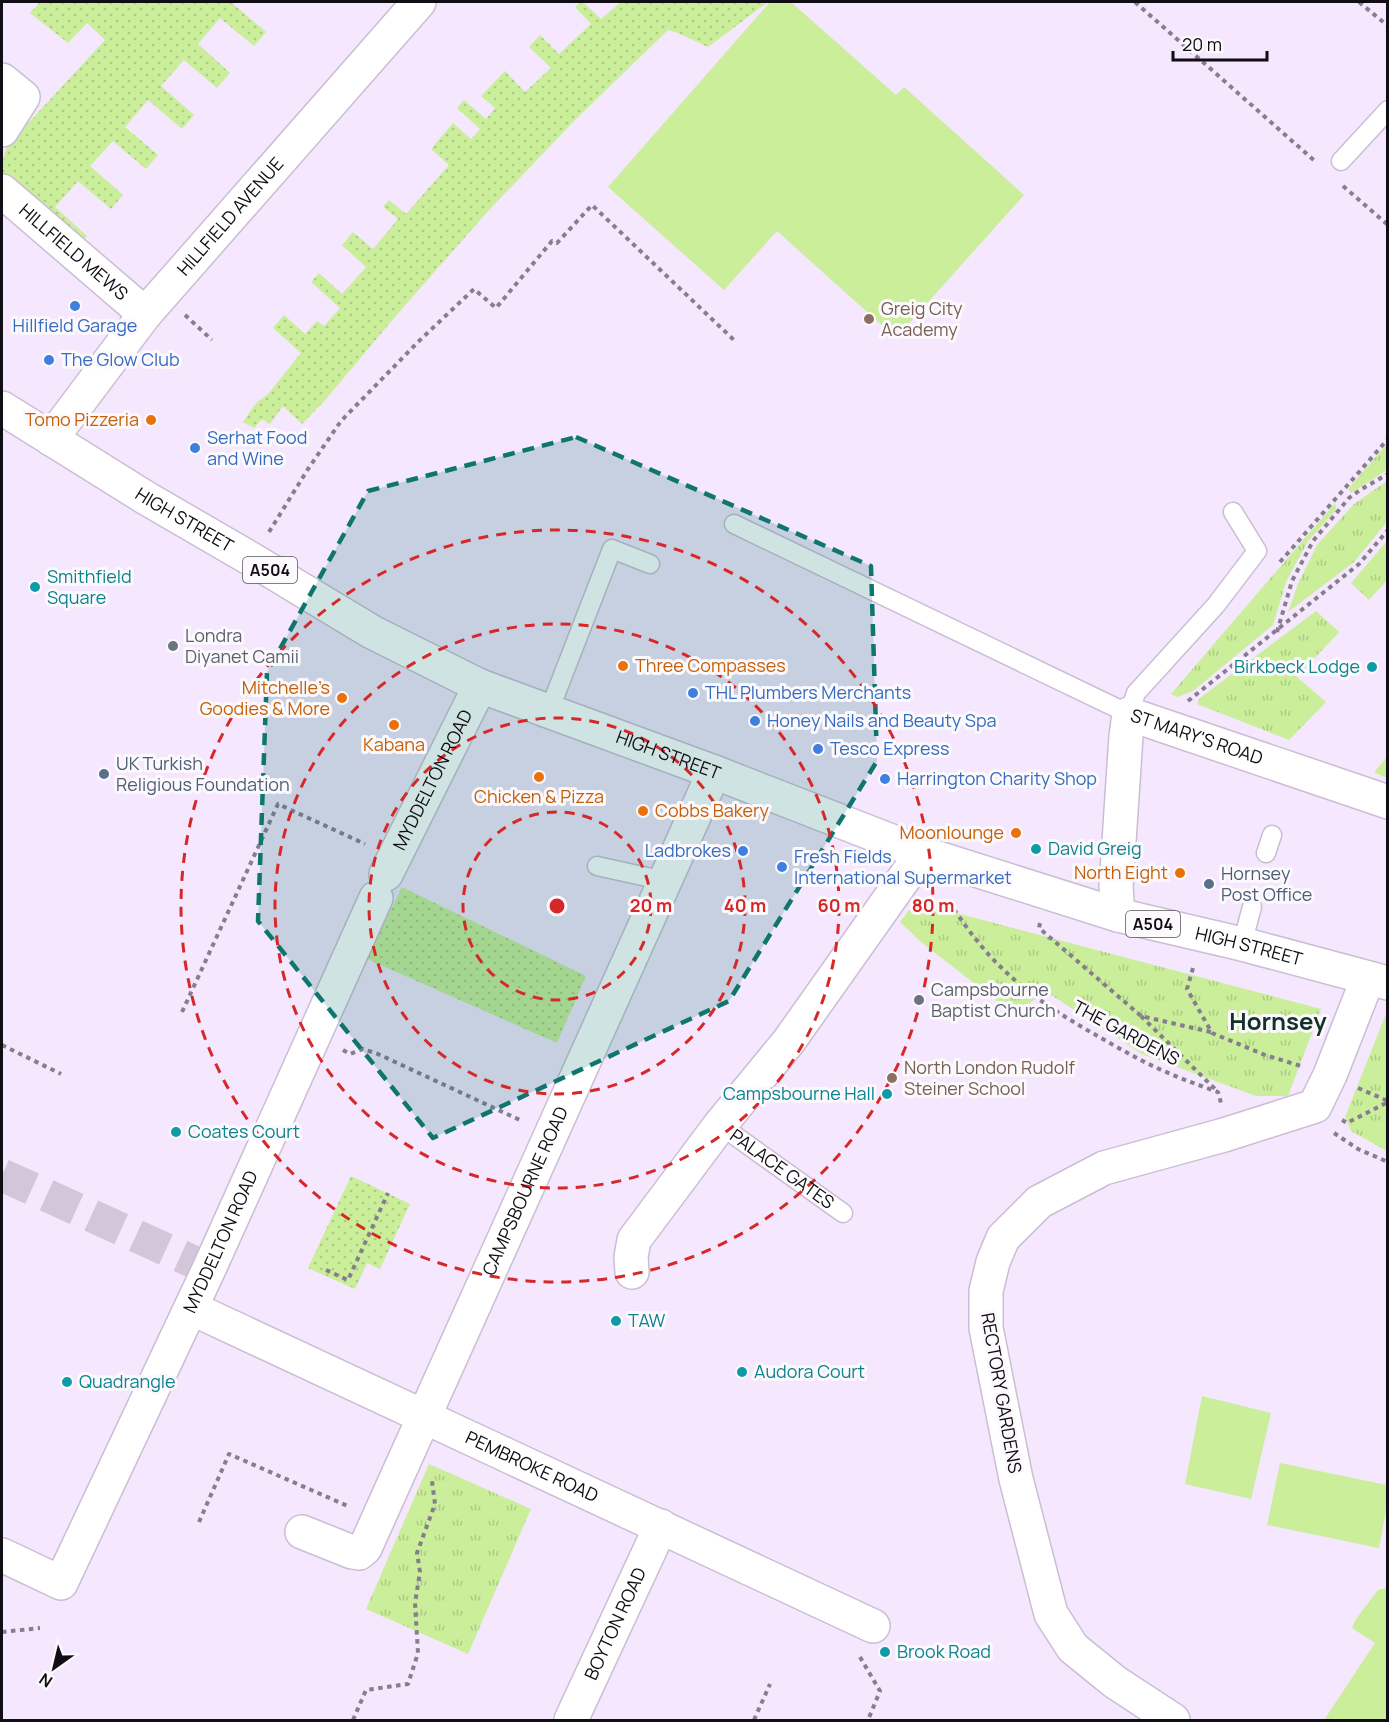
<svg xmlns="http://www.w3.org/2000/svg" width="1389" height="1722" viewBox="0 0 1389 1722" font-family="Manrope,sans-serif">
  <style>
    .grass { fill: url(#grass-tufts) }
    .garden { fill: url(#garden-dots) }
    .pitch { fill: #caee9a }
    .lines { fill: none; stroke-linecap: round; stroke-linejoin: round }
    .street-tunnel { stroke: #d3c6da; stroke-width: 33; stroke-dasharray: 33 16; stroke-linecap: butt }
    .lane-casing { stroke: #cbbed3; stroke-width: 21 }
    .street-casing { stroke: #cbbed3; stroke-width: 36 }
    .primary-casing { stroke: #cbbed3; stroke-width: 36 }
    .path { stroke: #877e8d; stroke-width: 4; stroke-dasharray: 4.5 4.5; stroke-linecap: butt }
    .lane { stroke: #fff; stroke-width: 18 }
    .street { stroke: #fff; stroke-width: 33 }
    .primary { stroke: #fff; stroke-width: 33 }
    .marked { fill: #0f766e; fill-opacity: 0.2; stroke: #0f766e; stroke-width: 4.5; stroke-dasharray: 12 8; stroke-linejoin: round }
    .ring { fill: none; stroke: #d62828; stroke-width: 3; stroke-dasharray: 10 8 }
    .shop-dot { fill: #3f7fe0; stroke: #fcf9fd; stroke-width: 2 }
    .education-dot { fill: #8d6e63; stroke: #fcf9fd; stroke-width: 2 }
    .food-dot { fill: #e8710a; stroke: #fcf9fd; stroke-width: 2 }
    .culture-dot { fill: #0f9aa8; stroke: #fcf9fd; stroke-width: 2 }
    .worship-dot { fill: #6b7280; stroke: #fcf9fd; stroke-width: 2 }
    .service-dot { fill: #5c6f8a; stroke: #fcf9fd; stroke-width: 2 }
    .labels { text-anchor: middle; stroke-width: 6; stroke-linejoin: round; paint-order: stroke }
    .shield { fill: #fcf9fd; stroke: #58545a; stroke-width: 1.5 }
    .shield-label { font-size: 16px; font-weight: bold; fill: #110d14 }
    .street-label { font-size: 18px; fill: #110d14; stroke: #fcf9fd }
    .education-label { font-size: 18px; fill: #785e54; stroke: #fcf9fd; text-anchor: start }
    .shop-label { font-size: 18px; fill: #366cbe; stroke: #fcf9fd; text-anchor: start }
    .food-label { font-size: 18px; fill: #c56008; stroke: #fcf9fd; text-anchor: end }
    .culture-label { font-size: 18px; fill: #0d838f; stroke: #fcf9fd; text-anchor: start }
    .worship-label { font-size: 18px; fill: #5b616d; stroke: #fcf9fd; text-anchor: start }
    .service-label { font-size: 18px; fill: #4e5e75; stroke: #fcf9fd; text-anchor: start }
    .district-label { font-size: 24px; font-weight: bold; fill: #133128; stroke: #fcf9fd }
    .centre { fill: #d62828; stroke: #fcf9fd; stroke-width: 3 }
    .ring-label { font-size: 18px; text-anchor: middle; font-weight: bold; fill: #d62828; stroke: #fcf9fd; stroke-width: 6; stroke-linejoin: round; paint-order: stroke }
  </style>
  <defs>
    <pattern id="grass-tufts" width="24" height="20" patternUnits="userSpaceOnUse" patternTransform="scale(1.5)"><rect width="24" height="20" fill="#caee9a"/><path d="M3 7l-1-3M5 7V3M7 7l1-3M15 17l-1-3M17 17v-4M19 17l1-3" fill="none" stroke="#accb84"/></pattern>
    <pattern id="garden-dots" width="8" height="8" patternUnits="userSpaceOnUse" patternTransform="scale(1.5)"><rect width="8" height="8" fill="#caee9a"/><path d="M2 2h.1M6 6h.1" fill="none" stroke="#accb84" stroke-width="1.8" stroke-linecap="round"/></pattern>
  </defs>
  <rect width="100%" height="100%" fill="#f5e7fd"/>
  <g class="grass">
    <polygon points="1387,444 1387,470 1351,493 1348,489"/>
    <polygon points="1387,481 1387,522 1354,562 1288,612 1298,584 1317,545 1354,504"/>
    <polygon points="1335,503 1336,510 1308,541 1286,582 1273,625 1193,691 1177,697 1171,694"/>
    <polygon points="1387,541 1387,580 1369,600 1351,583"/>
    <polygon points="1316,611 1339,632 1297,677 1326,702 1289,740 1197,704 1200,698"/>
    <polygon points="1387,757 1387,778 1374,772"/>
    <polygon points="918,903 925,903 937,908 1321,1009 1288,1096 1256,1096 1142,1054 1045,991 1015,1015 921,942 900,922 909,910"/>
    <polygon points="1386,1014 1388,1015 1387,1151 1351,1131 1345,1117"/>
    <polygon points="429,1464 531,1509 468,1654 366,1609"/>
  </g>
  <g class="garden">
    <polygon points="40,2 235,2 233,4 266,32 254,46 220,18 198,44 230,73 217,88 184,60 161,86 194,115 182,129 148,100 125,127 158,155 146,169 113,141 90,166 123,195 111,209 78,181 55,207 87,236 80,244 2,177 2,164 7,146 105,40 87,23 68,43 30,13"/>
    <polygon points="581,2 583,2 601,19 621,2 768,2 708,47 678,33 668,30 576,119 489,210 394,318 326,399 302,424 283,406 270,424 262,419 254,428 243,422 256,403 268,394 301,353 273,328 284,315 305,334 317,321 324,326 340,308 311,282 319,273 342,294 366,267 342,245 353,232 373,249 398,219 383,207 389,200 406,214 449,165 431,149 453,123 471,139 480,129 457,108 464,100 486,119 495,108 481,96 505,71 525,92 551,68 529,47 540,35 559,54 591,24 575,7"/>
    <polygon points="402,887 586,976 557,1043 367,959"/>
    <polygon points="351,1176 410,1204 380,1269 367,1263 355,1289 308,1268"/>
  </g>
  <g class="pitch">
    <polygon points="770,2 791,2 896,95 904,87 1024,195 896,338 777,231 724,290 608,187"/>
    <polygon points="1202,1396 1271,1413 1251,1499 1185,1484"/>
    <polygon points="1280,1463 1387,1485 1387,1505 1379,1548 1267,1525"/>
    <polygon points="1387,1588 1387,1720 1324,1720 1375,1643 1352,1628 1356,1619 1378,1590"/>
  </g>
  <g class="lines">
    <polyline class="street-tunnel" points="2,1175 209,1269"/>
    <defs>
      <g id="lane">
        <polyline points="1341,161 1388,110"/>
        <polyline points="734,524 1129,714 1136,693 1216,605 1257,551 1233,512"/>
        <polyline points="549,711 612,549 650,564"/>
        <polyline points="1266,853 1272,835"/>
        <polyline points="597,866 665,881"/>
        <polyline points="1242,944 1252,907"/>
        <path id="s1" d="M720,1125L843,1213"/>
      </g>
      <g id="street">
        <polyline points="2,80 23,97 2,130"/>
        <path id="s2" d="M2,191L145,314"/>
        <path id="s3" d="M51,439L145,314L419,2"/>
        <path id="s4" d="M386,874L480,686"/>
        <path id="s5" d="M1118,915L1116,887L1126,736L1129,714L1388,802"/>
        <polyline points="632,1272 631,1257 634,1240 720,1125 789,1041 922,853"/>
        <path id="s6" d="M191,1308L873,1626"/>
        <path id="s7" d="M302,1532L352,1552L359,1553L365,1548L714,772"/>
        <path id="s8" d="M2,1555L61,1583L209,1269L376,898"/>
        <path id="s9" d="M571,1720L661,1526"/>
        <polyline points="1173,1720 1115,1682 1073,1648 1051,1614 1016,1479 986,1328 986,1291 993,1262 1003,1238 1039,1202 1104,1168 1224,1135 1315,1106 1330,1075 1368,978"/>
      </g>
      <g id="primary">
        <path id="s10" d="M2,408L146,498L251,559L372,632L480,686L714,772L922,853L1118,915L1242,944L1388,983"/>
      </g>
    </defs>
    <use href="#lane" class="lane-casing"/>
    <use href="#street" class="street-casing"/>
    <use href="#primary" class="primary-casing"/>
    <g class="path">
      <polyline points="1135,2 1317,163"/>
      <polyline points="1359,2 1388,26"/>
      <polyline points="1343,186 1388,225"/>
      <polyline points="185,315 212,340"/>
      <polyline points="269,532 308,469 341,421 419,341 474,289 496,308 552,241 557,243 592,205 735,341"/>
      <polyline points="1280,562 1388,439"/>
      <polyline points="1277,632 1292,581 1313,541 1349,498 1360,490 1388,474"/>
      <polyline points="1188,701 1359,564 1388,530"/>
      <path d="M949,902C962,921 975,940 991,957C1022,991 1062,1016 1101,1038C1124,1051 1146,1064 1171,1074C1186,1081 1202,1086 1218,1092L1221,1103"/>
      <polyline points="1040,923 1039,928 1141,1016 1211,1032"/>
      <polyline points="1193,968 1187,989 1212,1033 1265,1055 1301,1066"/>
      <polyline points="182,1012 278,804 365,844"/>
      <polyline points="1141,1016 1217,1091"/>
      <polyline points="2,1045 61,1074"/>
      <polyline points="343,1050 350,1054 363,1049 378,1054 522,1121"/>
      <polyline points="1358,1088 1388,1101"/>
      <polyline points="1342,1120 1347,1123 1388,1102"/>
      <polyline points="1334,1133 1358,1149 1388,1162"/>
      <polyline points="326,1270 348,1280 388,1193"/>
      <polyline points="199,1522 229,1454 350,1507"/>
      <polyline points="2,1632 40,1628"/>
      <polyline points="860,1657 880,1691 868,1720"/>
      <polyline points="353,1720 366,1690 408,1684 418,1653 415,1603 420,1572 417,1553 435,1504 432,1481"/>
      <polyline points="754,1720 770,1684"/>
    </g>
    <use href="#lane" class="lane"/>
    <use href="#street" class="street"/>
    <use href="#primary" class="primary"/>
  </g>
  <path class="marked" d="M576,437L871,566L877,761L729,1001L433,1138L258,921L267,672L368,491Z"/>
  <g class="ring">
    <circle cx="557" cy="906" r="94"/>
    <circle cx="557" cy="906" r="188"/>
    <circle cx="557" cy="906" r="282"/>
    <circle cx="557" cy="906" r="376"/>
  </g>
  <g class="shop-dot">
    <circle cx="75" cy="306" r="6"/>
    <circle cx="49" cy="360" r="6"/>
    <circle cx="195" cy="448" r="6"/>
    <circle cx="693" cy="693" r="6"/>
    <circle cx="755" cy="721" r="6"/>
    <circle cx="818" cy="749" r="6"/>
    <circle cx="885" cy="779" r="6"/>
    <circle cx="743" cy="851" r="6"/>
    <circle cx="782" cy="867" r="6"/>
  </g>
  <g class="education-dot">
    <circle cx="869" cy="319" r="6"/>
    <circle cx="892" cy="1078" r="6"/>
  </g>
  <g class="food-dot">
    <circle cx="151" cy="420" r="6"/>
    <circle cx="623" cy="666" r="6"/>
    <circle cx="342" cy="698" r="6"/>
    <circle cx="394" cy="725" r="6"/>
    <circle cx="539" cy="777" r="6"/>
    <circle cx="643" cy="811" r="6"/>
    <circle cx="1016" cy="833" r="6"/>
    <circle cx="1180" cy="873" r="6"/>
  </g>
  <g class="culture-dot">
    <circle cx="35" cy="587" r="6"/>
    <circle cx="1372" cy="667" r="6"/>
    <circle cx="1036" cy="849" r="6"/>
    <circle cx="887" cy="1094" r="6"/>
    <circle cx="176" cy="1132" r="6"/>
    <circle cx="616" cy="1321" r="6"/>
    <circle cx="742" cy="1372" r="6"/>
    <circle cx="67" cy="1382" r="6"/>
    <circle cx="885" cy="1652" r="6"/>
  </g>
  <g class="worship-dot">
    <circle cx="173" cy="646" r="6"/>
    <circle cx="919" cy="1000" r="6"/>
  </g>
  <g class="service-dot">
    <circle cx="104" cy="774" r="6"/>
    <circle cx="1209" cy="884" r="6"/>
  </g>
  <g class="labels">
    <g class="shield">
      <rect x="243" y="557" width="54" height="26" rx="4.5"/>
      <rect x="1126" y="911" width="54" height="26" rx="4.5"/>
    </g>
    <g class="shield-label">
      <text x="270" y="576">A504</text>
      <text x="1153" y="930">A504</text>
    </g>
    <g class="street-label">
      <text dy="6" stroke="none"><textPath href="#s3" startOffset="286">HILLFIELD AVENUE</textPath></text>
      <text dy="6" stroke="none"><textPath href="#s2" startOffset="94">HILLFIELD MEWS</textPath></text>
      <text dy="6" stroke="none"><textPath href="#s10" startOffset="214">HIGH STREET</textPath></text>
      <text dy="6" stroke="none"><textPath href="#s5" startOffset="273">ST MARY'S ROAD</textPath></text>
      <text dy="6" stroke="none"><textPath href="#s10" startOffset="754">HIGH STREET</textPath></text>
      <text dy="6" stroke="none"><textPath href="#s4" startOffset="105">MYDDELTON ROAD</textPath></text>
      <text dy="6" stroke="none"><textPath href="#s10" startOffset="1366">HIGH STREET</textPath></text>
      <text transform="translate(1126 1033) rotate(28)" y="6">THE GARDENS</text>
      <text dy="6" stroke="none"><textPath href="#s1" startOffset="76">PALACE GATES</textPath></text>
      <text dy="6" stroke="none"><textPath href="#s7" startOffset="460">CAMPSBOURNE ROAD</textPath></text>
      <text dy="6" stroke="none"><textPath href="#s8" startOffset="442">MYDDELTON ROAD</textPath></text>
      <text transform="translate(1001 1393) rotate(80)" y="6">RECTORY GARDENS</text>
      <text dy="6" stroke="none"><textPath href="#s6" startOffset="376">PEMBROKE ROAD</textPath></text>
      <text dy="6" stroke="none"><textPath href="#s9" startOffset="106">BOYTON ROAD</textPath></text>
    </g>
    <g class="education-label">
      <text x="881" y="315">Greig City<tspan x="881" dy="21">Academy</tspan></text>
      <text x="904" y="1074">North London Rudolf<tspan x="904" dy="21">Steiner School</tspan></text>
    </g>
    <g class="shop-label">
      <text x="75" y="332" text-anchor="middle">Hillfield Garage</text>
      <text x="61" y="366">The Glow Club</text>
      <text x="207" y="444">Serhat Food<tspan x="207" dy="21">and Wine</tspan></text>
      <text x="705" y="699">THL Plumbers Merchants</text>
      <text x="767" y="727">Honey Nails and Beauty Spa</text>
      <text x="830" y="755">Tesco Express</text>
      <text x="897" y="785">Harrington Charity Shop</text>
      <text x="731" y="857" text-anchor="end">Ladbrokes</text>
      <text x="794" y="863">Fresh Fields<tspan x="794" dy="21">International Supermarket</tspan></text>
    </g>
    <g class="food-label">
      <text x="139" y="426">Tomo Pizzeria</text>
      <text x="635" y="672" text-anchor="start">Three Compasses</text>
      <text x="330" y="694">Mitchelle’s<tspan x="330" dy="21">Goodies &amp; More</tspan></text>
      <text x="394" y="751" text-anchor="middle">Kabana</text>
      <text x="539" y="803" text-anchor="middle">Chicken &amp; Pizza</text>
      <text x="655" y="817" text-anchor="start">Cobbs Bakery</text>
      <text x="1004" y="839">Moonlounge</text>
      <text x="1168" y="879">North Eight</text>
    </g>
    <g class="culture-label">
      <text x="47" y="583">Smithfield<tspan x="47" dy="21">Square</tspan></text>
      <text x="1360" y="673" text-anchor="end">Birkbeck Lodge</text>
      <text x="1048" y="855">David Greig</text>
      <text x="875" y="1100" text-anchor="end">Campsbourne Hall</text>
      <text x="188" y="1138">Coates Court</text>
      <text x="628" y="1327">TAW</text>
      <text x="754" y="1378">Audora Court</text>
      <text x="79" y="1388">Quadrangle</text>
      <text x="897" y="1658">Brook Road</text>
    </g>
    <g class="worship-label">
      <text x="185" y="642">Londra<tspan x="185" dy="21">Diyanet Camii</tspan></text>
      <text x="931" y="996">Campsbourne<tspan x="931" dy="21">Baptist Church</tspan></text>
    </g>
    <g class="service-label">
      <text x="116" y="770">UK Turkish<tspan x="116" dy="21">Religious Foundation</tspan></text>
      <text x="1221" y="880">Hornsey<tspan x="1221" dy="21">Post Office</tspan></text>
    </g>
    <g class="district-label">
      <text x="1278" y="1030">Hornsey</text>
    </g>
  </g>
  <circle cx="557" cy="906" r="9" class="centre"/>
  <g class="ring-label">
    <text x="651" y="912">20 m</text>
    <text x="745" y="912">40 m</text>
    <text x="839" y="912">60 m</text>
    <text x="933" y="912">80 m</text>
  </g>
  <rect width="1389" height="1722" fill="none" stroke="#110d14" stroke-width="6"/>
  <g transform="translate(54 1668) rotate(214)" stroke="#fcf9fd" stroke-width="4.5" paint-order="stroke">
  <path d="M0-4.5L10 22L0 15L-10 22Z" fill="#110d14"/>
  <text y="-9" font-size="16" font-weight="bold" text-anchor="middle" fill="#110d14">N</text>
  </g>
  <path d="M1173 51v9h94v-9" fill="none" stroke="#110d14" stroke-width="3"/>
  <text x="1182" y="51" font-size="18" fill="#110d14" stroke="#fcf9fd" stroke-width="4.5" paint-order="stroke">20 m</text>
</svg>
